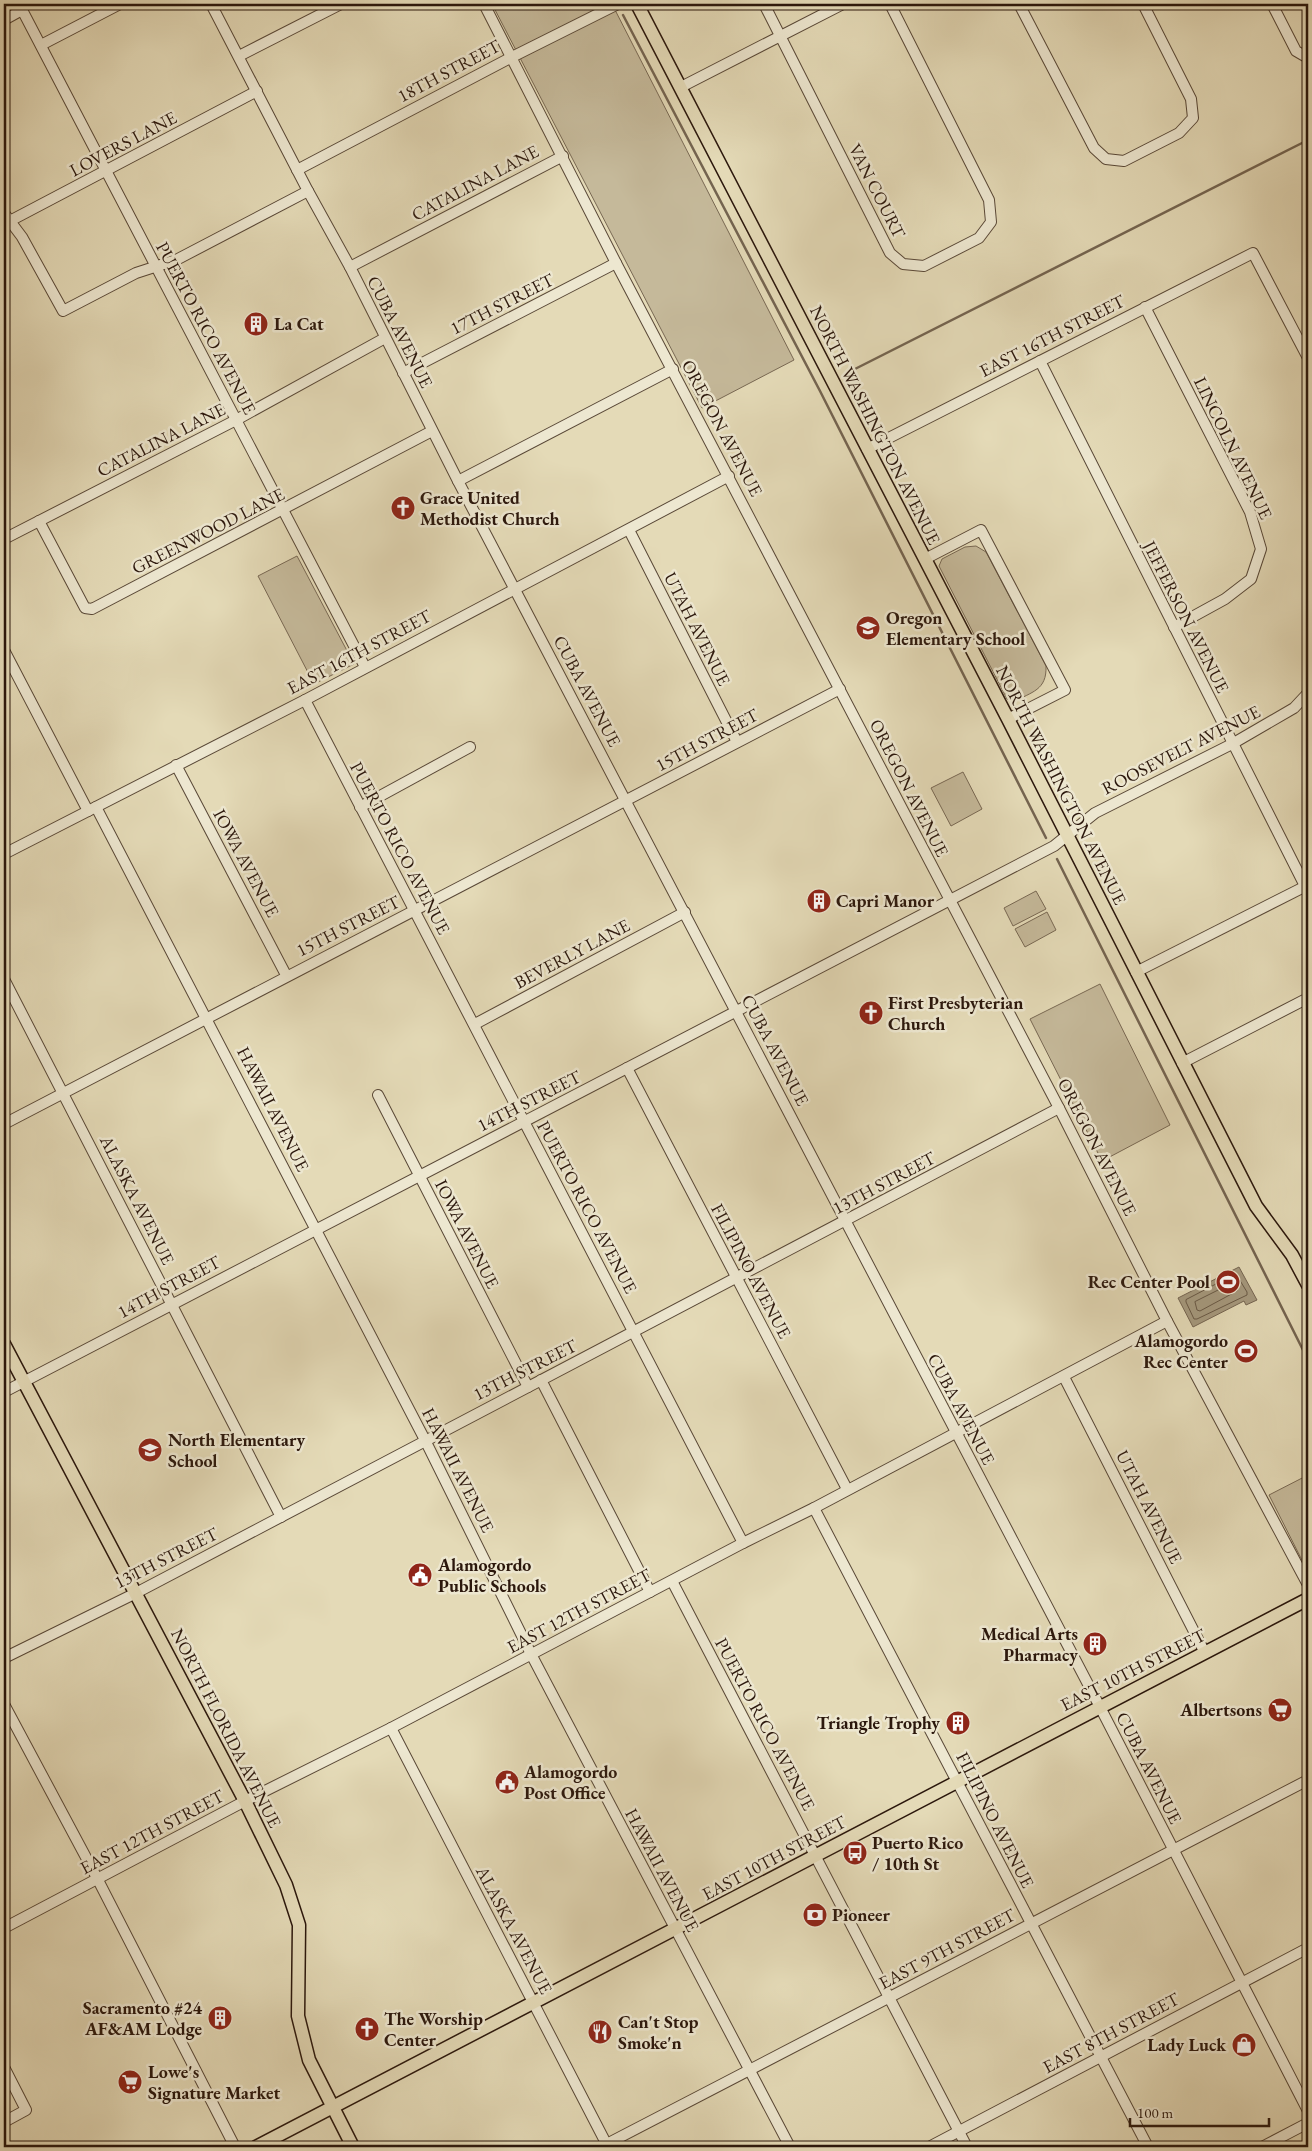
<svg xmlns="http://www.w3.org/2000/svg" width="1312" height="2151" viewBox="0 0 1312 2151" font-family="'EB Garamond',serif">
  <style>
    .green { fill: #c5b99a; stroke: #786853 }
    .water { fill: #a5987d; stroke: #746450 }
    .lines { fill: none; stroke-linecap: round; stroke-linejoin: round }
    .shore { stroke: #685844; stroke-width: 1 }
    .stream { stroke: #746450; stroke-width: 2.5 }
    .minor-casing { stroke: #594837; stroke-width: 12 }
    .major-casing { stroke: #2b170c; stroke-width: 15 }
    .minor { stroke: #ede7d0; stroke-width: 10 }
    .major { stroke: #e4dab7; stroke-width: 12 }
    .labels { text-anchor: middle; stroke-width: 5; stroke-linejoin: round; paint-order: stroke }
    .street-label { font-size: 18px; fill: #2b170c; stroke: #ede7d0 }
    .poi-label { font-size: 18px; font-weight: bold; fill: #2b170c; stroke: #ede7d0; text-anchor: start }
  </style>
  <rect width="100%" height="100%" fill="#e4dab7"/>
  <filter id="stains"><feTurbulence type="fractalNoise" baseFrequency=".004" numOctaves="4"/><feColorMatrix values="0 0 0 0 .2 0 0 0 0 .09 0 0 0 0 .02 0 0 0 .5 -.17"/></filter>
  <radialGradient id="worn" r=".72"><stop offset=".6" stop-color="#630" stop-opacity="0"/><stop offset="1" stop-color="#630" stop-opacity=".3"/></radialGradient>
  <g class="green">
    <polygon points="492,4 612,4 794,360 702,408"/>
    <path d="M976,546L986,552L1046,666C1047,690 1032,692 1013,702L1007,699L939,566L942,559L965,547Z"/>
    <polygon points="297,556 354,664 314,684 258,576"/>
    <polygon points="963,772 982,809 951,826 931,788"/>
    <polygon points="1036,891 1046,909 1013,926 1004,908"/>
    <polygon points="1047,912 1056,930 1025,947 1015,929"/>
    <polygon points="1100,984 1170,1125 1102,1161 1030,1019"/>
    <polygon points="1308,1475 1308,1572 1269,1495"/>
  </g>
  <polygon class="water" points="1239,1267 1257,1300 1246,1305 1244,1301 1193,1327 1178,1298"/>
  <g class="lines">
    <g class="shore">
      <polygon points="1236,1274 1247,1292 1247,1295 1197,1319 1194,1319 1186,1302 1186,1300"/>
      <polygon points="1233,1283 1238,1288 1237,1291 1200,1311 1197,1310 1195,1302"/>
    </g>
    <g class="stream">
      <polyline points="623,15 820,391 1046,838"/>
      <polyline points="849,372 1308,140"/>
      <polyline points="1057,859 1308,1360"/>
    </g>
    <defs>
      <g id="minor">
        <polyline points="19,4 365,667"/>
        <polyline points="211,4 308,191 350,267 458,481 1100,1707 1308,2111"/>
        <polyline points="484,4 616,263 1059,1108 1167,1321 1308,1585"/>
        <polyline points="764,4 890,253 903,264 924,266 979,238 991,222 989,200 890,4"/>
        <polyline points="1019,4 1094,148 1106,159 1124,161 1179,133 1193,118 1191,99 1143,4"/>
        <polyline points="1272,4 1296,51 1308,58"/>
        <polyline points="4,20 22,10"/>
        <polyline points="41,45 120,4"/>
        <polyline points="239,56 341,4"/>
        <polyline points="681,87 843,4"/>
        <polyline points="297,170 512,57 618,4"/>
        <polyline points="4,213 22,237 63,311 136,273 176,260 308,191"/>
        <polyline points="6,223 257,91"/>
        <polyline points="350,267 563,156"/>
        <polyline points="1145,307 1250,512 1261,549 1251,579 1225,599 1174,627"/>
        <polyline points="1040,361 1305,886"/>
        <polyline points="403,373 616,263"/>
        <polyline points="867,449 1253,253 1308,358"/>
        <polyline points="458,481 673,369"/>
        <polyline points="39,521 85,608 92,609 432,431"/>
        <polyline points="629,530 737,742"/>
        <polyline points="4,539 236,420 385,338"/>
        <polyline points="925,559 981,530 1065,690 1008,719"/>
        <polyline points="4,650 88,811"/>
        <polyline points="305,700 743,1543"/>
        <polyline points="176,765 286,975"/>
        <polyline points="96,807 425,1440 531,1654 790,2147"/>
        <polyline points="360,807 470,747"/>
        <polyline points="4,854 305,700 729,476"/>
        <polyline points="1136,972 1308,885"/>
        <polyline points="4,979 281,1517"/>
        <polyline points="475,1024 685,912"/>
        <polyline points="1182,1063 1308,998"/>
        <polyline points="627,1068 847,1489"/>
        <polyline points="378,1095 528,1387"/>
        <polyline points="4,1124 840,689"/>
        <polyline points="1064,1377 1205,1653"/>
        <polyline points="541,1380 650,1592"/>
        <polyline points="4,1392 1054,846 1095,813 1232,744 1294,708 1308,693"/>
        <polyline points="814,1508 1148,2147"/>
        <polyline points="672,1581 967,2147"/>
        <polyline points="4,1658 136,1593 1059,1108"/>
        <polyline points="4,1704 97,1878 235,2147"/>
        <polyline points="391,1728 608,2147"/>
        <polyline points="4,1928 245,1801 391,1728 743,1543 814,1508 1167,1321"/>
        <polyline points="4,2067 26,2110 4,2122"/>
        <polyline points="601,2147 1308,1780"/>
        <polyline points="929,2147 1308,1948"/>
        <polyline points="1262,2147 1308,2123"/>
      </g>
      <g id="major">
        <polyline points="637,4 1008,719 1256,1206 1292,1255 1308,1285"/>
        <polyline points="4,1344 245,1801 286,1885 299,1925 298,2016 309,2060 353,2147"/>
        <polyline points="256,2147 1308,1599"/>
      </g>
    </defs>
    <use href="#minor" class="minor-casing"/>
    <use href="#major" class="major-casing"/>
    <use href="#minor" class="minor"/>
    <use href="#major" class="major"/>
  </g>
  <defs>
    <symbol id="building-disc" viewBox="-11 -11 22 22"><circle r="9.5" fill="#8f2418" stroke="#ede7d0"/><path d="M-4-6H4V6H1V3H-1V6H-4ZM-2.5-4.3h1.7v1.8h-1.7ZM.8-4.3h1.7v1.8H.8ZM-2.5-1h1.7V.8h-1.7ZM.8-1h1.7V.8H.8Z" fill="#fff"/></symbol>
    <symbol id="church-disc" viewBox="-11 -11 22 22"><circle r="9.5" fill="#8f2418" stroke="#ede7d0"/><path d="M-1.2-6h2.4v3.5h3.3v2.4h-3.3V6h-2.4V-.1h-3.3v-2.4h3.3Z" fill="#fff"/></symbol>
    <symbol id="school-disc" viewBox="-11 -11 22 22"><circle r="9.5" fill="#8f2418" stroke="#ede7d0"/><path d="M0-5L7-2L0 1L-7-2ZM-4 1L0 2.5L4 1V4Q0 6-4 4Z" fill="#fff"/></symbol>
    <symbol id="stadium-disc" viewBox="-11 -11 22 22"><circle r="9.5" fill="#8f2418" stroke="#ede7d0"/><path d="M0-5a6.5 5 0 1 0 0 10a6.5 5 0 1 0 0-10ZM-3.5-1.8h7v3.6h-7Z" fill="#fff"/></symbol>
    <symbol id="civic-disc" viewBox="-11 -11 22 22"><circle r="9.5" fill="#8f2418" stroke="#ede7d0"/><path d="M-.6-6.5H3V-4.5H.6V-3L4-1V1h2V6H-6V1h2V-1L-.6-3ZM-1.2 2.5V6h2.4V2.5Z" fill="#fff"/></symbol>
    <symbol id="supermarket-disc" viewBox="-11 -11 22 22"><circle r="9.5" fill="#8f2418" stroke="#ede7d0"/><path d="M-6-5.5h2.5l.6 2H6L4.5 2H-2.5L-4.4-4H-6ZM-1.5 3.2a1.3 1.3 0 1 0 .1 0ZM3 3.2a1.3 1.3 0 1 0 .1 0Z" fill="#fff"/></symbol>
    <symbol id="bus-disc" viewBox="-11 -11 22 22"><circle r="9.5" fill="#8f2418" stroke="#ede7d0"/><path d="M-5-6H5V4H4V6H2V4H-2V6H-4V4H-5ZM-3.5-4V0h7V-4ZM-3.5 1.2v1.5H-2V1.2ZM2 1.2v1.5H3.5V1.2Z" fill="#fff"/></symbol>
    <symbol id="bank-disc" viewBox="-11 -11 22 22"><circle r="9.5" fill="#8f2418" stroke="#ede7d0"/><path d="M-6-4H6V4H-6ZM0-2.3a2.3 2.3 0 1 0 0 4.6a2.3 2.3 0 1 0 0-4.6Z" fill="#fff"/></symbol>
    <symbol id="restaurant-disc" viewBox="-11 -11 22 22"><circle r="9.5" fill="#8f2418" stroke="#ede7d0"/><path d="M-5-6h1v4h1v-4h1v4h1v-4h1v5L-1.5 .5V6h-2V.5L-5-1ZM5-6V6H3V1.5H1.5Q1.5-4 5-6Z" fill="#fff"/></symbol>
    <symbol id="shop-disc" viewBox="-11 -11 22 22"><circle r="9.5" fill="#8f2418" stroke="#ede7d0"/><path d="M-5-2.5h2.3a2.7 3.5 0 0 1 5.4 0H5L5.5 6h-11ZM-1.5-2.5h3a1.5 2.3 0 0 0-3 0Z" fill="#fff"/></symbol>
  </defs>
  <g fill-rule="evenodd">
    <use href="#building-disc" x="242" y="310" width="28" height="28"/>
    <use href="#church-disc" x="389" y="494" width="28" height="28"/>
    <use href="#school-disc" x="854" y="614" width="28" height="28"/>
    <use href="#building-disc" x="805" y="887" width="28" height="28"/>
    <use href="#church-disc" x="857" y="999" width="28" height="28"/>
    <use href="#stadium-disc" x="1214" y="1268" width="28" height="28"/>
    <use href="#stadium-disc" x="1232" y="1337" width="28" height="28"/>
    <use href="#school-disc" x="136" y="1436" width="28" height="28"/>
    <use href="#civic-disc" x="406" y="1561" width="28" height="28"/>
    <use href="#building-disc" x="1081" y="1630" width="28" height="28"/>
    <use href="#supermarket-disc" x="1266" y="1696" width="28" height="28"/>
    <use href="#building-disc" x="944" y="1709" width="28" height="28"/>
    <use href="#civic-disc" x="493" y="1768" width="28" height="28"/>
    <use href="#bus-disc" x="841" y="1839" width="28" height="28"/>
    <use href="#bank-disc" x="801" y="1901" width="28" height="28"/>
    <use href="#building-disc" x="206" y="2004" width="28" height="28"/>
    <use href="#church-disc" x="353" y="2015" width="28" height="28"/>
    <use href="#restaurant-disc" x="586" y="2018" width="28" height="28"/>
    <use href="#shop-disc" x="1230" y="2031" width="28" height="28"/>
    <use href="#supermarket-disc" x="116" y="2068" width="28" height="28"/>
  </g>
  <g class="labels">
    <g class="street-label">
      <text transform="translate(449 71) rotate(-28)" y="6">18TH STREET</text>
      <text transform="translate(123 144) rotate(-28)" y="6">LOVERS LANE</text>
      <text transform="translate(475 183) rotate(-28)" y="6">CATALINA LANE</text>
      <text transform="translate(877 191) rotate(63)" y="6">VAN COURT</text>
      <text transform="translate(502 304) rotate(-27)" y="6">17TH STREET</text>
      <text transform="translate(206 328) rotate(62)" y="6">PUERTO RICO AVENUE</text>
      <text transform="translate(400 332) rotate(63)" y="6">CUBA AVENUE</text>
      <text transform="translate(1052 336) rotate(-27)" y="6">EAST 16TH STREET</text>
      <text transform="translate(875 425) rotate(63)" y="6">NORTH WASHINGTON AVENUE</text>
      <text transform="translate(722 428) rotate(62)" y="6">OREGON AVENUE</text>
      <text transform="translate(161 440) rotate(-27)" y="6">CATALINA LANE</text>
      <text transform="translate(1233 448) rotate(64)" y="6">LINCOLN AVENUE</text>
      <text transform="translate(208 531) rotate(-27)" y="6">GREENWOOD LANE</text>
      <text transform="translate(1186 617) rotate(63)" y="6">JEFFERSON AVENUE</text>
      <text transform="translate(697 629) rotate(63)" y="6">UTAH AVENUE</text>
      <text transform="translate(359 652) rotate(-28)" y="6">EAST 16TH STREET</text>
      <text transform="translate(587 691) rotate(62)" y="6">CUBA AVENUE</text>
      <text transform="translate(707 740) rotate(-28)" y="6">15TH STREET</text>
      <text transform="translate(1181 750) rotate(-27)" y="6">ROOSEVELT AVENUE</text>
      <text transform="translate(1061 785) rotate(63)" y="6">NORTH WASHINGTON AVENUE</text>
      <text transform="translate(909 788) rotate(63)" y="6">OREGON AVENUE</text>
      <text transform="translate(400 848) rotate(62)" y="6">PUERTO RICO AVENUE</text>
      <text transform="translate(246 863) rotate(62)" y="6">IOWA AVENUE</text>
      <text transform="translate(348 926) rotate(-27)" y="6">15TH STREET</text>
      <text transform="translate(572 954) rotate(-28)" y="6">BEVERLY LANE</text>
      <text transform="translate(775 1050) rotate(62)" y="6">CUBA AVENUE</text>
      <text transform="translate(529 1101) rotate(-27)" y="6">14TH STREET</text>
      <text transform="translate(273 1109) rotate(63)" y="6">HAWAII AVENUE</text>
      <text transform="translate(1097 1147) rotate(63)" y="6">OREGON AVENUE</text>
      <text transform="translate(884 1183) rotate(-28)" y="6">13TH STREET</text>
      <text transform="translate(137 1200) rotate(63)" y="6">ALASKA AVENUE</text>
      <text transform="translate(587 1207) rotate(62)" y="6">PUERTO RICO AVENUE</text>
      <text transform="translate(467 1234) rotate(63)" y="6">IOWA AVENUE</text>
      <text transform="translate(751 1271) rotate(62)" y="6">FILIPINO AVENUE</text>
      <text transform="translate(169 1287) rotate(-28)" y="6">14TH STREET</text>
      <text transform="translate(525 1370) rotate(-27)" y="6">13TH STREET</text>
      <text transform="translate(961 1409) rotate(62)" y="6">CUBA AVENUE</text>
      <text transform="translate(458 1470) rotate(63)" y="6">HAWAII AVENUE</text>
      <text transform="translate(1149 1507) rotate(63)" y="6">UTAH AVENUE</text>
      <text transform="translate(166 1558) rotate(-27)" y="6">13TH STREET</text>
      <text transform="translate(579 1611) rotate(-28)" y="6">EAST 12TH STREET</text>
      <text transform="translate(1133 1670) rotate(-27)" y="6">EAST 10TH STREET</text>
      <text transform="translate(765 1724) rotate(62)" y="6">PUERTO RICO AVENUE</text>
      <text transform="translate(226 1728) rotate(63)" y="6">NORTH FLORIDA AVENUE</text>
      <text transform="translate(1149 1768) rotate(63)" y="6">CUBA AVENUE</text>
      <text transform="translate(995 1820) rotate(63)" y="6">FILIPINO AVENUE</text>
      <text transform="translate(152 1832) rotate(-28)" y="6">EAST 12TH STREET</text>
      <text transform="translate(774 1858) rotate(-28)" y="6">EAST 10TH STREET</text>
      <text transform="translate(662 1870) rotate(62)" y="6">HAWAII AVENUE</text>
      <text transform="translate(514 1930) rotate(62)" y="6">ALASKA AVENUE</text>
      <text transform="translate(947 1949) rotate(-28)" y="6">EAST 9TH STREET</text>
      <text transform="translate(1111 2033) rotate(-28)" y="6">EAST 8TH STREET</text>
    </g>
    <g class="poi-label">
      <text x="274" y="330">La Cat</text>
      <text x="420" y="504">Grace United<tspan x="420" dy="21">Methodist Church</tspan></text>
      <text x="886" y="624">Oregon<tspan x="886" dy="21">Elementary School</tspan></text>
      <text x="836" y="907">Capri Manor</text>
      <text x="888" y="1009">First Presbyterian<tspan x="888" dy="21">Church</tspan></text>
      <text x="1210" y="1288" text-anchor="end">Rec Center Pool</text>
      <text x="1228" y="1347" text-anchor="end">Alamogordo<tspan x="1228" dy="21">Rec Center</tspan></text>
      <text x="168" y="1446">North Elementary<tspan x="168" dy="21">School</tspan></text>
      <text x="438" y="1571">Alamogordo<tspan x="438" dy="21">Public Schools</tspan></text>
      <text x="1078" y="1640" text-anchor="end">Medical Arts<tspan x="1078" dy="21">Pharmacy</tspan></text>
      <text x="1262" y="1716" text-anchor="end">Albertsons</text>
      <text x="940" y="1729" text-anchor="end">Triangle Trophy</text>
      <text x="524" y="1778">Alamogordo<tspan x="524" dy="21">Post Office</tspan></text>
      <text x="872" y="1849">Puerto Rico<tspan x="872" dy="21">/ 10th St</tspan></text>
      <text x="832" y="1921">Pioneer</text>
      <text x="202" y="2014" text-anchor="end">Sacramento #24<tspan x="202" dy="21">AF&amp;AM Lodge</tspan></text>
      <text x="384" y="2025">The Worship<tspan x="384" dy="21">Center</tspan></text>
      <text x="618" y="2028">Can't Stop<tspan x="618" dy="21">Smoke'n</tspan></text>
      <text x="1226" y="2051" text-anchor="end">Lady Luck</text>
      <text x="148" y="2078">Lowe's<tspan x="148" dy="21">Signature Market</tspan></text>
    </g>
  </g>
  <rect width="1312" height="2151" fill="none" stroke="#e4dab7" stroke-width="20"/>
  <rect x="5" y="5" width="1302" height="2141" fill="none" stroke="#2b170c" stroke-width="2.5"/>
  <rect x="10" y="10" width="1292" height="2131" fill="none" stroke="#2b170c"/>
  <path d="M1130 2118v8h139v-8" fill="none" stroke="#2b170c" stroke-width="2.5"/>
  <text x="1137" y="2118" font-size="15" fill="#2b170c" stroke="#ede7d0" stroke-width="4" paint-order="stroke">100 m</text>
  <rect width="100%" height="100%" filter="url(#stains)"/>
  <rect width="100%" height="100%" fill="url(#worn)"/>
</svg>
